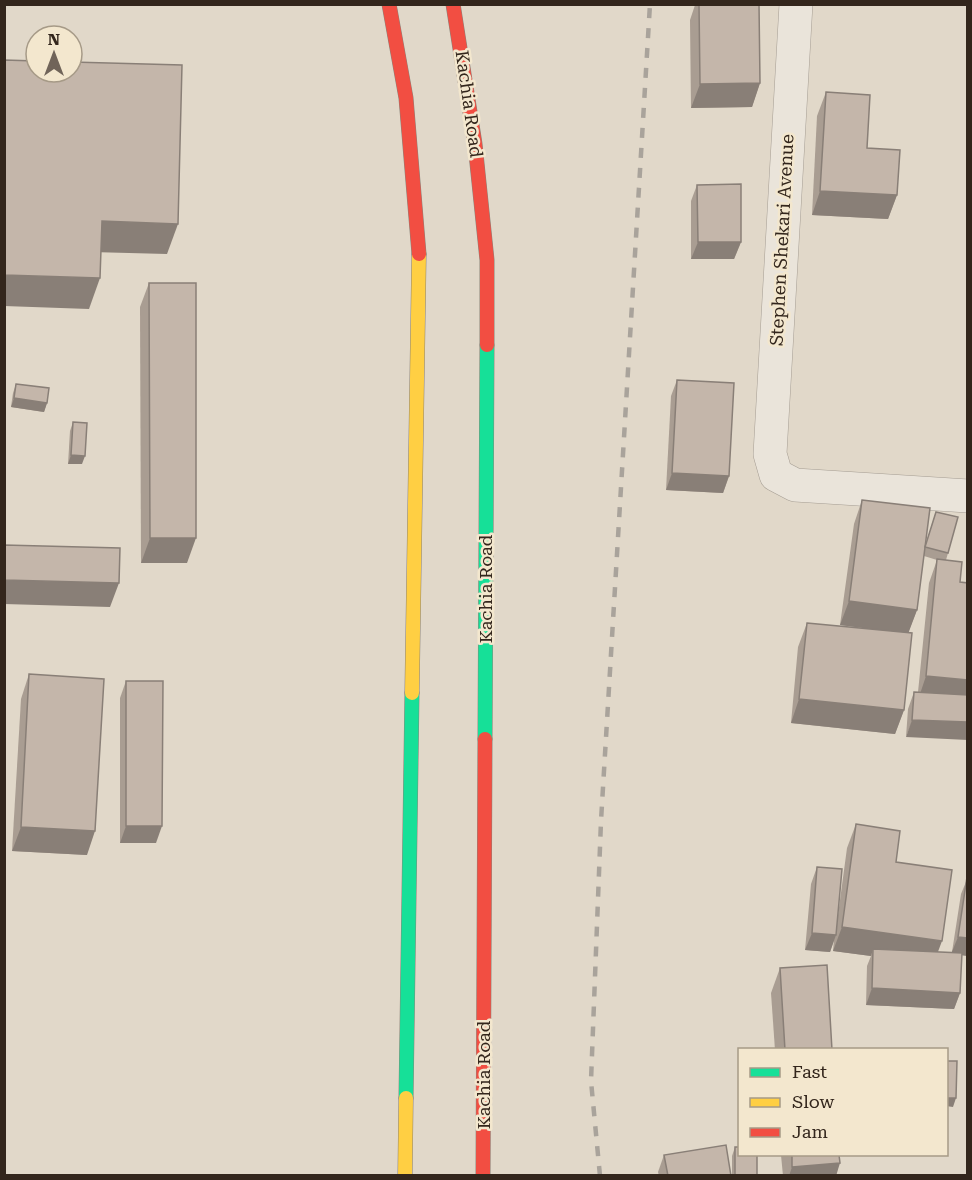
<svg xmlns="http://www.w3.org/2000/svg" width="972" height="1180" viewBox="0 0 972 1180" font-family="'Roboto Serif',serif">
  <style>
    .lines { fill: none; stroke-linecap: round; stroke-linejoin: round }
    .street-casing { stroke: #a59d93; stroke-width: 34 }
    .fast-casing { stroke: #8b8379; stroke-width: 15 }
    .slow-casing { stroke: #8b8379; stroke-width: 15 }
    .jam-casing { stroke: #8b8379; stroke-width: 15 }
    .street { stroke: #eae4da; stroke-width: 33 }
    .fast { stroke: #16e098; stroke-width: 14 }
    .slow { stroke: #ffcf43; stroke-width: 14 }
    .jam { stroke: #f24e42; stroke-width: 14 }
    .rail { stroke: #a9a39b; stroke-width: 4.5; stroke-dasharray: 10 10; stroke-linecap: butt }
    .wall { fill: #a99d92 }
    .shaded-wall { fill: #897f77 }
    .building { fill: #c4b6aa; stroke: #897f77; stroke-width: 1.5 }
    .labels { text-anchor: middle; stroke-width: 5; stroke-linejoin: round; paint-order: stroke }
    .street-label { font-size: 18px; fill: #33261c; stroke: #f3e7ce }
  </style>
  <rect width="100%" height="100%" fill="#e1d8c9"/>
  <g class="lines">
    <defs>
      <polyline id="street" points="796,4 770,454 776,475 795,485 968,496"/>
      <g id="fast">
        <polyline points="485,739 487,345"/>
        <polyline points="406,1098 412,693"/>
      </g>
      <g id="slow">
        <polyline points="412,693 419,254"/>
        <polyline points="405,1176 406,1098"/>
      </g>
      <g id="jam">
        <polyline points="389,4 406,98 419,254"/>
        <polyline points="453,4 475,144 487,260 487,345"/>
        <polyline points="483,1176 485,739"/>
      </g>
    </defs>
    <use href="#street" class="street-casing"/>
    <use href="#fast" class="fast-casing"/>
    <use href="#slow" class="slow-casing"/>
    <use href="#jam" class="jam-casing"/>
    <use href="#street" class="street"/>
    <use href="#fast" class="fast"/>
    <use href="#slow" class="slow"/>
    <use href="#jam" class="jam"/>
    <polyline class="rail" points="600,1176 591,1081 601,821 650,4"/>
  </g>
  <g class="wall">
    <polygon points="689,4 759,4 760,83 752,107 691,108 690,20 695,5 689,5"/>
    <polygon points="826,92 867,148 897,195 888,219 812,215 817,116"/>
    <polygon points="697,185 741,242 734,259 691,259 691,201"/>
    <polygon points="149,283 187,563 141,563 140,307"/>
    <polygon points="677,380 729,476 723,493 666,490 671,396"/>
    <polygon points="16,384 47,403 44,412 11,407 13,393"/>
    <polygon points="73,422 82,464 68,464 70,431"/>
    <polygon points="862,500 925,546 936,512 948,553 946,560 960,582 968,583 906,737 908,709 914,692 918,692 929,583 937,560 924,556 917,610 908,633 904,710 895,734 791,723 798,647 807,623 882,630 840,625 854,524"/>
    <polygon points="29,674 87,855 12,851 21,699"/>
    <polygon points="126,681 156,843 120,843 120,698"/>
    <polygon points="856,824 896,862 938,952 952,952 961,894 968,877 968,956 962,955 960,993 954,1009 866,1005 867,966 871,956 833,951 834,940 830,952 805,950 811,884 817,867 838,915 847,848"/>
    <polygon points="780,968 832,1050 775,1050 771,993"/>
    <polygon points="735,1147 757,1176 732,1176 732,1156"/>
    <polygon points="664,1155 731,1176 659,1176 658,1172"/>
    <polygon points="781,1155 839,1155 836,1175 837,1176 783,1176"/>
  </g>
  <g class="shaded-wall">
    <polygon points="760,83 752,107 691,108 700,84"/>
    <polygon points="820,191 897,195 888,219 812,215"/>
    <polygon points="102,221 178,224 167,254 91,252"/>
    <polygon points="698,242 741,242 734,259 691,259"/>
    <polygon points="4,275 100,278 89,309 4,306"/>
    <polygon points="14,398 47,403 44,412 11,407"/>
    <polygon points="71,455 85,456 82,464 68,464"/>
    <polygon points="672,473 729,476 723,493 666,490"/>
    <polygon points="150,538 196,538 187,563 141,563"/>
    <polygon points="4,580 119,583 110,607 4,604"/>
    <polygon points="849,601 917,610 908,634 840,625"/>
    <polygon points="926,676 968,680 968,705 918,700"/>
    <polygon points="799,699 904,710 895,734 791,723"/>
    <polygon points="912,720 968,722 968,740 906,737"/>
    <polygon points="126,826 162,826 156,843 120,843"/>
    <polygon points="21,827 95,831 87,855 12,851"/>
    <polygon points="842,927 942,941 933,965 873,949 871,956 833,951"/>
    <polygon points="812,933 836,935 830,952 805,950"/>
    <polygon points="958,937 968,938 968,956 951,954"/>
    <polygon points="872,988 960,993 954,1009 866,1005"/>
    <polygon points="946,1098 956,1098 953,1107 946,1106"/>
    <polygon points="840,1163 836,1176 789,1176 792,1167"/>
  </g>
  <g class="building">
    <polygon points="699,4 759,4 760,83 700,84"/>
    <polygon points="4,60 36,61 36,72 72,72 72,62 182,65 178,224 102,221 100,278 4,275"/>
    <polygon points="826,92 870,95 867,148 900,150 897,195 820,191"/>
    <polygon points="741,184 741,242 698,242 697,185"/>
    <polygon points="149,283 196,283 196,538 150,538"/>
    <polygon points="677,380 734,383 729,476 672,473"/>
    <polygon points="16,384 49,388 47,403 14,398"/>
    <polygon points="73,422 87,423 85,456 71,455"/>
    <polygon points="862,500 930,508 917,610 849,601"/>
    <polygon points="936,512 958,517 948,553 925,547"/>
    <polygon points="4,545 120,548 119,583 4,580"/>
    <polygon points="937,559 962,562 960,582 968,583 968,680 926,676"/>
    <polygon points="807,623 912,633 904,710 799,699"/>
    <polygon points="29,674 104,679 95,831 21,827"/>
    <polygon points="126,681 163,681 162,826 126,826"/>
    <polygon points="914,692 968,695 968,722 912,720"/>
    <polygon points="856,824 900,831 896,862 952,870 942,941 842,927"/>
    <polygon points="817,867 842,869 836,935 812,933"/>
    <polygon points="967,877 968,877 968,938 958,937"/>
    <polygon points="873,949 962,953 960,993 872,988"/>
    <polygon points="827,965 832,1050 785,1050 780,968"/>
    <polygon points="946,1061 957,1061 956,1098 946,1098"/>
    <polygon points="726,1145 731,1176 668,1176 664,1155"/>
    <polygon points="735,1147 740,1147 740,1155 757,1155 757,1176 735,1176"/>
    <polygon points="792,1155 839,1155 840,1163 792,1167"/>
  </g>
  <g class="labels">
    <g class="street-label">
      <text transform="translate(469 104) rotate(82)" y="6">Kachia Road</text>
      <text transform="translate(782 240) rotate(-87)" y="6">Stephen Shekari Avenue</text>
      <text transform="translate(486 589) rotate(-90)" y="6">Kachia Road</text>
      <text transform="translate(484 1075) rotate(-90)" y="6">Kachia Road</text>
    </g>
  </g>
  <rect width="972" height="1180" fill="none" stroke="#33261c" stroke-width="12"/>
  <rect x="738" y="1048" width="210" height="108" fill="#f3e7ce" stroke="#a69a87" stroke-width="1.5"/>
  <rect x="750" y="1068" width="30" height="9" fill="#16e098" stroke="#a69a87" stroke-width="1.5"/>
  <text x="792" y="1078" font-size="18" fill="#33261c">Fast</text>
  <rect x="750" y="1098" width="30" height="9" fill="#ffcf43" stroke="#a69a87" stroke-width="1.5"/>
  <text x="792" y="1108" font-size="18" fill="#33261c">Slow</text>
  <rect x="750" y="1128" width="30" height="9" fill="#f24e42" stroke="#a69a87" stroke-width="1.5"/>
  <text x="792" y="1138" font-size="18" fill="#33261c">Jam</text>
  <g transform="translate(54 54)"><circle r="28" fill="#f3e7ce" stroke="#a69a87" stroke-width="1.5"/>
  <path d="M0-4.5L10 22L0 15L-10 22Z" fill="#706459"/>
  <text y="-9" font-size="16" font-weight="bold" text-anchor="middle" fill="#33261c">N</text>
  </g>
</svg>
